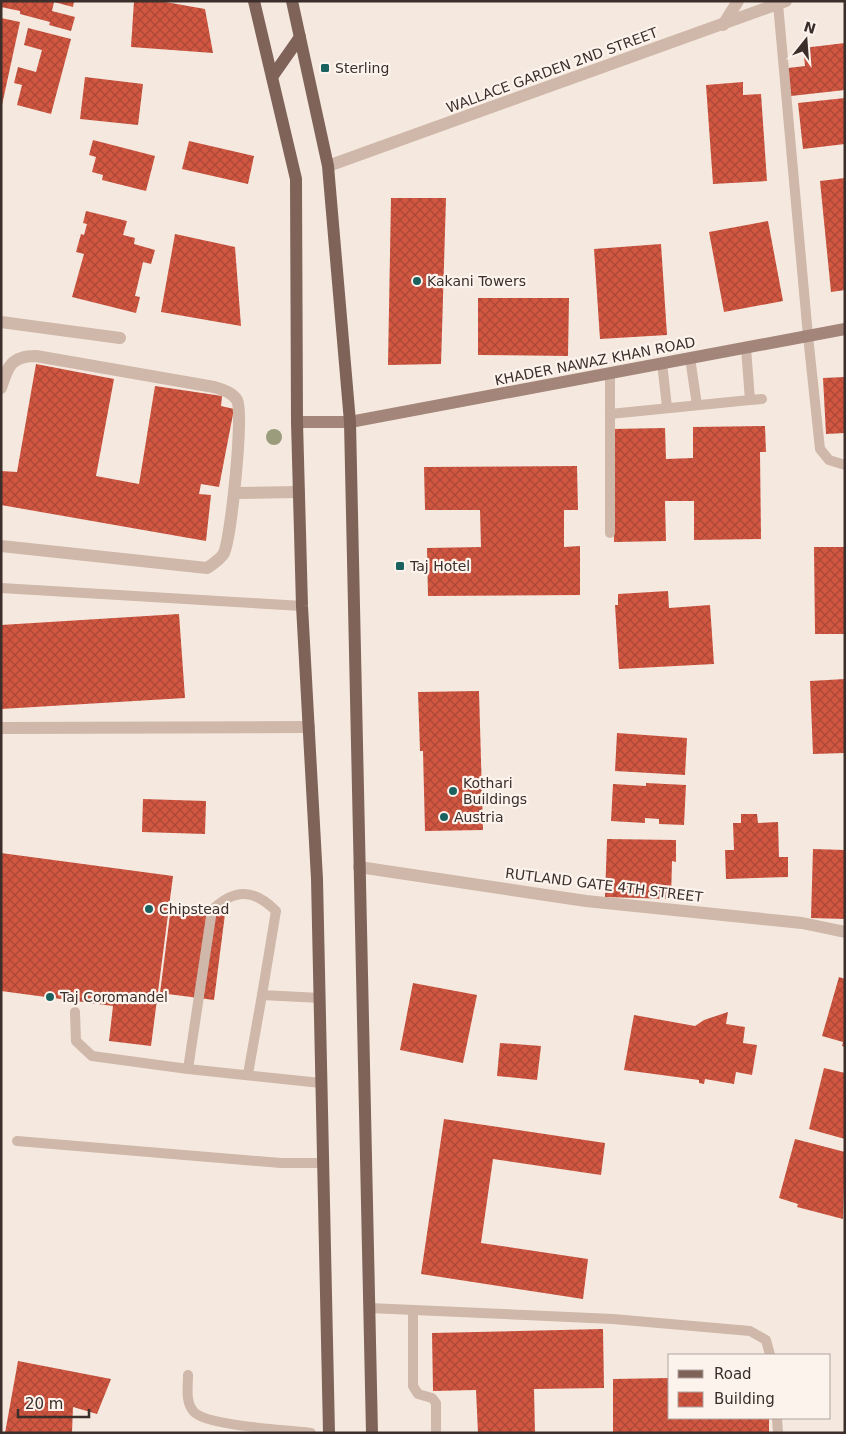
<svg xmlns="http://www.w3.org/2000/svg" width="846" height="1434" viewBox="0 0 846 1434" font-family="'DejaVu Sans',sans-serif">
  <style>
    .building { fill: url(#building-cross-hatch) }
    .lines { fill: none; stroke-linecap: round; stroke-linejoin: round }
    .lane { stroke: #cfb7a9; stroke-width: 10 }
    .street { stroke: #cfb7a9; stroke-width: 12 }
    .secondary { stroke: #a3857a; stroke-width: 12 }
    .primary { stroke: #7f6359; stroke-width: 12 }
    .tree { fill: #9a9c7c }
    .poi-dot { fill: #1a6260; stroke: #fcf3ed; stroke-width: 2 }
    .labels { text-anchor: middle; stroke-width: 4.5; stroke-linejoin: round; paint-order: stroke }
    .poi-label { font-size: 14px; fill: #3c2e2a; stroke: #fcf3ed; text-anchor: start }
    .street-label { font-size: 14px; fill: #3c2e2a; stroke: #fcf3ed }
  </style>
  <defs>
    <pattern id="building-cross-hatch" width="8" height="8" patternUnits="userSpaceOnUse" patternTransform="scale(1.25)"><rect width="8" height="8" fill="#d15741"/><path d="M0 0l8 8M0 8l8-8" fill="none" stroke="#ab4837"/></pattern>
  </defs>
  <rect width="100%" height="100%" fill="#f5e9df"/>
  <g class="building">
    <polygon points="1,1 74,1 73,7 54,2 52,11 75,17 71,31 49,25 50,22 20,14 20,11 1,7"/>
    <polygon points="134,1 160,1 205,9 213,53 131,47"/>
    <polygon points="1,18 20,22 2,105 1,105"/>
    <polygon points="28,28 71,39 51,114 17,105 22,85 14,83 18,67 36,72 42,50 24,45"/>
    <polygon points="845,43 845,90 791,96 788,68 805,66 803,48"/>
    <polygon points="85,77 143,84 138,125 80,119"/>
    <polygon points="743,82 743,95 761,94 767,181 713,184 706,85"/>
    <polygon points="845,98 845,144 803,149 798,103"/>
    <polygon points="93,140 155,156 146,191 102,180 103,175 92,172 96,157 89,155"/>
    <polygon points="189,141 254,156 248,184 182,169"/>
    <polygon points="845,178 845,290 831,292 820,181"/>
    <polygon points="391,198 446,198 441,364 388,365"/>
    <polygon points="86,211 127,221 123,235 135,238 134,244 155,250 151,264 143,262 135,296 140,297 136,313 72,297 84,254 76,252 81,234 84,235 87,224 83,223"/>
    <polygon points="768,221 783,301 724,312 709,232"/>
    <polygon points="175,234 235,247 241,326 161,312"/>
    <polygon points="661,244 667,335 600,339 594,249"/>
    <polygon points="478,298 569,298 568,356 478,355"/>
    <polygon points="36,364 114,379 96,476 139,484 155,386 222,396 221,406 234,409 219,487 201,484 199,494 211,495 206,541 1,505 1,471 17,472"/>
    <polygon points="845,377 845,433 826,434 823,378"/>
    <polygon points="765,426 766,452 760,452 761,539 694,540 694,501 665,501 666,541 614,542 612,429 665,428 666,459 693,458 693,427"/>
    <polygon points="577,466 578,510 564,510 564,547 580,546 580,595 428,596 427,548 481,547 480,510 425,510 424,467"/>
    <polygon points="814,547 845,547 845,634 815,634"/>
    <polygon points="668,591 669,608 710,605 714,664 619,669 615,605 618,605 618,594"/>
    <polygon points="179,614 185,698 1,709 1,625"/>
    <polygon points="845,679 845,753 813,754 810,681"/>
    <polygon points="479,691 483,830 425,831 423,751 420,751 418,692"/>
    <polygon points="617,733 687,738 685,775 615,771"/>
    <polygon points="646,783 686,785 684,825 659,824 659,819 645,818 645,823 611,821 613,784 646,786"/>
    <polygon points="143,799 206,801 205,834 142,832"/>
    <polygon points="741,814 757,814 758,823 778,822 779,857 788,857 788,877 726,879 725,850 734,850 733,823 741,823"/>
    <polygon points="607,839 676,840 676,862 672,861 671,899 605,897"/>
    <polygon points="813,849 845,850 845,919 811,918"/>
    <polygon points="1,853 173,876 151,1046 109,1041 113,1006 1,991"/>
    <polygon points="171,907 225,914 214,1000 160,993"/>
    <polygon points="839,977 845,979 845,1047 842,1046 843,1042 822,1036"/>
    <polygon points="413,983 477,995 463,1063 400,1050"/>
    <polygon points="728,1012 726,1024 745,1027 743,1043 757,1045 752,1075 736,1072 734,1084 705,1079 704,1084 699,1083 699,1080 624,1070 634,1015 695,1026 704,1020"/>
    <polygon points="500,1043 541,1046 537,1080 497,1076"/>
    <polygon points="824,1068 845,1073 845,1139 809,1129"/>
    <polygon points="444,1119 605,1143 601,1175 493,1159 481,1243 588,1259 583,1299 421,1274"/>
    <polygon points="795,1139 845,1152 843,1219 797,1207 798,1204 779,1198"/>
    <polygon points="603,1329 604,1388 534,1389 535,1433 478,1433 476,1390 433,1391 432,1333"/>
    <polygon points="18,1361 111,1379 97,1414 73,1407 72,1433 5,1433"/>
    <polygon points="670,1378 670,1418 769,1418 769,1432 613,1432 613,1379"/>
  </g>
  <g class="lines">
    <g class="lane">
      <polyline points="778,4 808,336 820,449 829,460 845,465"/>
      <polyline points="690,358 697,405"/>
      <polyline points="662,363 667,407"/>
      <polyline points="610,373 610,533"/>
      <polyline points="750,400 762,399"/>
      <polyline points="610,414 750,400 746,348"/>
      <polyline points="1,588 302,606"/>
      <path d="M320,998L262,995L276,911C254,889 235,888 212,910L188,1069L321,1083"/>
      <polyline points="75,1012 76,1041 92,1056 188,1069"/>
      <polyline points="248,1074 262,995"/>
      <polyline points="17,1141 281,1163 323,1163"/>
      <polyline points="369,1308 613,1319 750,1331 766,1340 770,1355"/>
      <polyline points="413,1310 413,1386 418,1394 432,1398 436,1403 436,1433"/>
      <path d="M188,1375C188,1388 185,1402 194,1412C207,1426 289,1430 311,1433"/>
      <polyline points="777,1418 778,1433"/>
    </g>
    <g class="street">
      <polyline points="723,25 738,1"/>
      <polyline points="328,166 786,1"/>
      <polyline points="1,322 120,338"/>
      <path d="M1,388C8,366 11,356 36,356L214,387C223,390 232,392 237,400C244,413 231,537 224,553C221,559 213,564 207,568L1,546"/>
      <polyline points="234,493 299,492"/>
      <polyline points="1,728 309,727"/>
      <polyline points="359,867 586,901 802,923 845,932"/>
    </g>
    <polyline class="secondary" points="297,422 350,422 845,329"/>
    <g class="primary">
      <polyline points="254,1 296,179 297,422 302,606 317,879 329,1433"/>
      <polyline points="292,1 328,166 350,422 372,1433"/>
      <polyline points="272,77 300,37"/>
    </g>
  </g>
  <circle class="tree" cx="274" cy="437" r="8"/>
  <g class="poi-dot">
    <rect x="320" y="63" width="10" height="10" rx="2.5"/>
    <circle cx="417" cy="281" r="5"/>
    <rect x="395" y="561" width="10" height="10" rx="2.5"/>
    <circle cx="453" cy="791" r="5"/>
    <circle cx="444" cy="817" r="5"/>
    <circle cx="149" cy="909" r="5"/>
    <circle cx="50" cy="997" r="5"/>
  </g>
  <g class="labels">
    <g class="poi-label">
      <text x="335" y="73">Sterling</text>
      <text x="427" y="286">Kakani Towers</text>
      <text x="410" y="571">Taj Hotel</text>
      <text x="463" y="788">Kothari<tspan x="463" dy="16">Buildings</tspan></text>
      <text x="454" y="822">Austria</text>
      <text x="159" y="914">Chipstead</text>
      <text x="60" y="1002">Taj Coromandel</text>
    </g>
    <g class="street-label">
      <text transform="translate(552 70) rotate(-20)" y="5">WALLACE GARDEN 2ND STREET</text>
      <text transform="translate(595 361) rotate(-11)" y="5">KHADER NAWAZ KHAN ROAD</text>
      <text transform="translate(604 885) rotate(7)" y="5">RUTLAND GATE 4TH STREET</text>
    </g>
  </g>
  <rect width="846" height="1434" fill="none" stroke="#3c2e2a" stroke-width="5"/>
  <rect x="668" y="1354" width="162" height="65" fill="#fcf3ed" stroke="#afa49f"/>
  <rect x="678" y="1370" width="25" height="8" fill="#7f6359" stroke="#afa49f"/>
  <text x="714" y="1379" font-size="15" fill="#3c2e2a">Road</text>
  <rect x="678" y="1392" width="25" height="15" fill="url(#building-cross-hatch)" stroke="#afa49f"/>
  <text x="714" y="1404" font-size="15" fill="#3c2e2a">Building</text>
  <g transform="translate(806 40) rotate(17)" stroke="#fcf3ed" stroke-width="4" paint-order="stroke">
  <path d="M0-4L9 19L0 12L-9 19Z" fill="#3c2e2a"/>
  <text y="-8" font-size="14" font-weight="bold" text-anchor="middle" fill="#3c2e2a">N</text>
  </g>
  <path d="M18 1409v8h71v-8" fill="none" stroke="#3c2e2a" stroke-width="2.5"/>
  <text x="25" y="1409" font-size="15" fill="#3c2e2a" stroke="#fcf3ed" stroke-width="4" paint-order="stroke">20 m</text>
</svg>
